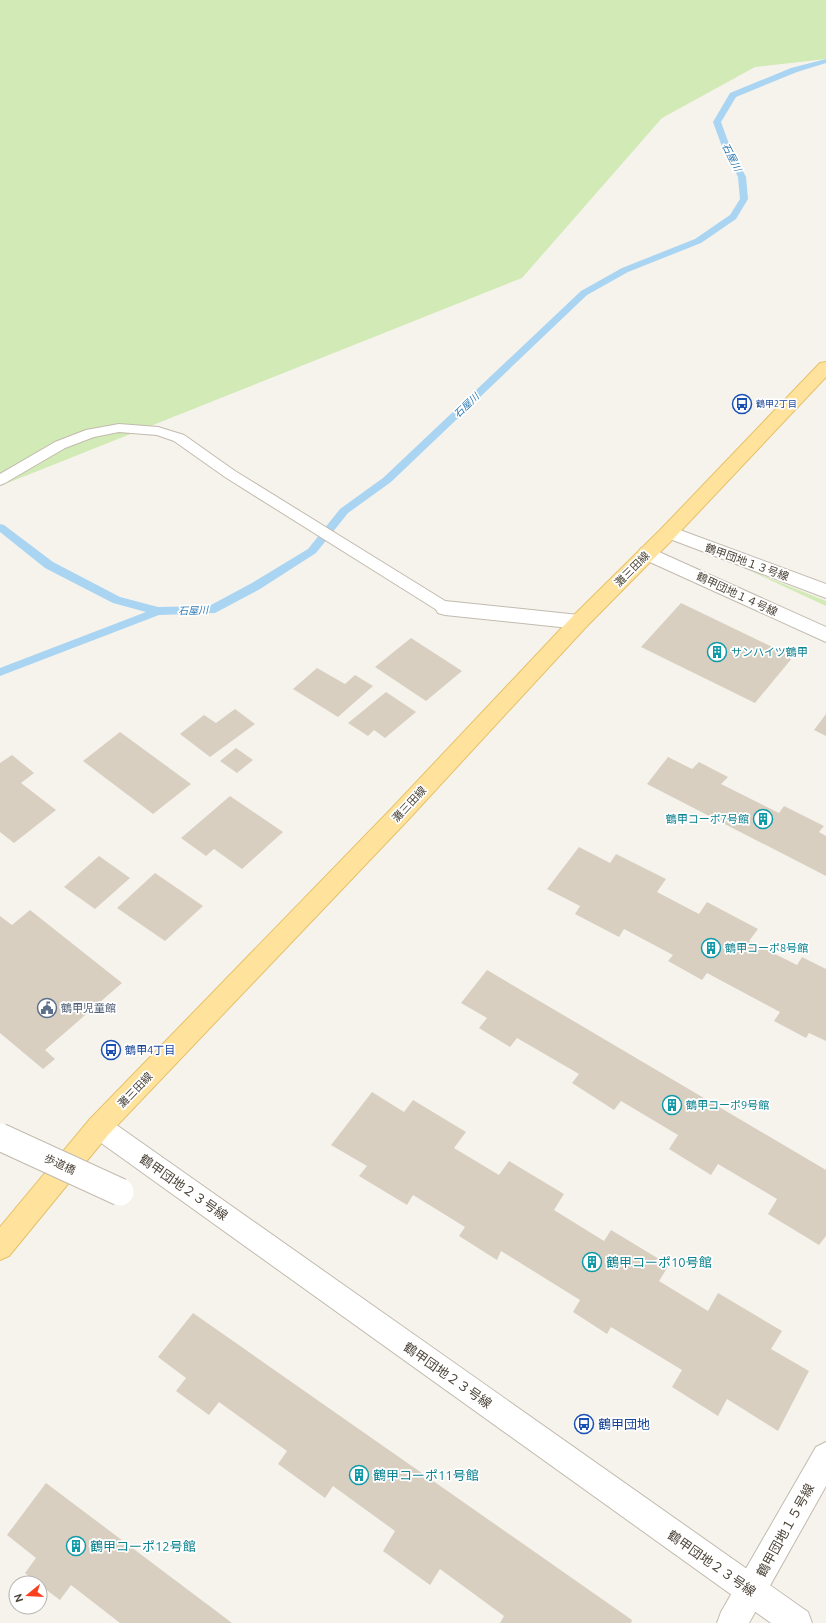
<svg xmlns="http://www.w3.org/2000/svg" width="826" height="1623" viewBox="0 0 826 1623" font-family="Ubuntu,'Noto Sans JP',sans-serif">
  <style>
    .green { fill: #d2eab5 }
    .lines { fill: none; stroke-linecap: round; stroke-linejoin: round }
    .stream { fill: #a9d4f2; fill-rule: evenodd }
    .building { fill: #d8cfc1 }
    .service-casing { stroke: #c2bbae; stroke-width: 2 }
    .minor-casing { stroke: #c2bbae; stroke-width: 2 }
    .tertiary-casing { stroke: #c2bbae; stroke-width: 2 }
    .primary-casing { stroke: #e6c16a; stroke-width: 2 }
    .service { fill: #fff; fill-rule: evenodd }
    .minor { fill: #fff; fill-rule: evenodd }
    .tertiary { fill: #fff; fill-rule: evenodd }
    .primary { fill: #ffe39c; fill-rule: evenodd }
    .pedestrian-bridge-casing { stroke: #c2bbae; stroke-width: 29; stroke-linecap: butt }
    .pedestrian-bridge { stroke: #fff; stroke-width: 27 }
    .labels { text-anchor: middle; stroke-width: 3.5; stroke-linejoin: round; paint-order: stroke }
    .far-transit-label { font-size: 9px; fill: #164399; stroke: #fff; text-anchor: start }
    .far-water-label { font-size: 10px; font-style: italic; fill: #2e7ab2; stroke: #fff }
    .street-label { font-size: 11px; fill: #4b4439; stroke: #fff }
    .culture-label { font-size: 11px; fill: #0d838f; stroke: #fff; text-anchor: start }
    .service-label { font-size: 11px; fill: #4e5e75; stroke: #fff; text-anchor: start }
    .transit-label { font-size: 11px; fill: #164399; stroke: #fff; text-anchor: start }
    .near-street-label { font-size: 13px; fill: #4b4439; stroke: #fff }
    .near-culture-label { font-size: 13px; fill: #0d838f; stroke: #fff; text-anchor: start }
    .near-transit-label { font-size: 13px; fill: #164399; stroke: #fff; text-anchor: start }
  </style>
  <rect width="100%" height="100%" fill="#f6f3ec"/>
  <g class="green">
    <polygon points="0,0 826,0 826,59 755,67 662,118 522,278 0,486"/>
    <polygon points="744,568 826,601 826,606"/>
  </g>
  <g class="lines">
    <polygon class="stream" points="826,59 826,63 797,72 736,97 721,122 729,144 746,177 748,199 736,219 701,243 628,272 587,295 391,482 348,513 316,553 260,589 215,613 159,615 0,676 0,668 146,612 113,603 45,568 0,532 0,524 4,525 53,562 120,597 158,607 209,606 252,583 308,549 340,509 383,478 581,291 622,268 695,239 730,215 740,199 738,177 721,144 713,122 730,93 791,68"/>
  </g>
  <g class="building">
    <polygon points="681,603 793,657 755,703 641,647"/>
    <polygon points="411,638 462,671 426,701 375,667"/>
    <polygon points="317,668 345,684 355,675 373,686 338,717 293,689"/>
    <polygon points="386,692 416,712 385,738 374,730 368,736 348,723"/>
    <polygon points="235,709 255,724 210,757 180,734 204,715 216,723"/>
    <polygon points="826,714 826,736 814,730"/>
    <polygon points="120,732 191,784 153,814 83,761"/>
    <polygon points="236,748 253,760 237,773 220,761"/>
    <polygon points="12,755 34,773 21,783 56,810 14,843 0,832 0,763"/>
    <polygon points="668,757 692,769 699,762 728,777 721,784 779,813 784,806 824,826 819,832 826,836 826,876 647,784"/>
    <polygon points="230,796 283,832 242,869 214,849 206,856 181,838"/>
    <polygon points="579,847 610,863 616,854 666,879 657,892 699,914 707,902 758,929 749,941 797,965 802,957 826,969 826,1041 809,1033 806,1038 774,1021 780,1012 707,973 702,980 668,961 673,955 624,929 619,937 575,914 580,906 547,889"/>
    <polygon points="99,856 130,878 95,909 64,887"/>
    <polygon points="155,873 203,906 165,941 117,908"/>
    <polygon points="30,910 122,983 45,1050 55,1059 43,1069 0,1033 0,916 12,925"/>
    <polygon points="487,970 826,1170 826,1236 819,1245 768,1214 777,1199 718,1164 711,1175 669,1149 678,1135 621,1101 614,1110 572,1083 579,1074 517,1038 510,1047 479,1028 487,1018 461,1003"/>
    <polygon points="372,1092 404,1112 413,1100 466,1132 454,1148 499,1175 509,1161 564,1194 554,1210 604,1241 611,1230 669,1265 659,1281 708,1311 718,1293 782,1331 771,1349 809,1371 778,1431 727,1399 718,1416 672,1387 682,1370 611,1327 607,1334 573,1312 580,1300 501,1251 497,1260 459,1236 465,1227 413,1195 407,1205 359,1176 367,1166 331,1145"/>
    <polygon points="193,1313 632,1620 631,1623 500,1623 504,1616 440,1569 430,1585 383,1551 395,1531 333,1486 325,1498 278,1464 287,1451 219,1402 209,1415 176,1391 186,1378 158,1357"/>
    <polygon points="46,1483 232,1623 120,1623 71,1585 60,1600 40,1585 40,1583 37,1583 25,1573 36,1558 7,1535"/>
  </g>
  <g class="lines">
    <defs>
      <polygon id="service" points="119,424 158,427 184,435 235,471 450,604 453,608 450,612 445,613 440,612 225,477 174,441 157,435 119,432 94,437 65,448 5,483 0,485 0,474 55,442 86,430"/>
      <g id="minor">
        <polygon points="669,526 826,584 826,598 662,536 660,532 662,528"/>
        <polygon points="445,601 579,615 586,617 589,622 586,627 579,629 445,615 438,613 435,608 438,603"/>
        <polygon points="826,1442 826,1486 749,1623 717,1623 721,1612 816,1447"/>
      </g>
      <g id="tertiary">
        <polygon points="648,547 826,627 826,642 641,558 638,553 641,548"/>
        <polygon points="99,1116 108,1119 808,1612 812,1623 771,1623 90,1135 86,1127 90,1119"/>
      </g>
      <polygon id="primary" points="826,362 826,377 676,536 586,627 407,821 108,1135 9,1256 0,1260 0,1227 90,1119 391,809 572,617 662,528 820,363"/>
    </defs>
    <use href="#service" class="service-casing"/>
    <use href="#minor" class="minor-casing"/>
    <use href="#tertiary" class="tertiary-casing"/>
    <use href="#primary" class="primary-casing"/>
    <use href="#service" class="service"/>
    <use href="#minor" class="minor"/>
    <use href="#tertiary" class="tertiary"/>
    <use href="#primary" class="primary"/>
    <defs>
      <polyline id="pedestrian-bridge" points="0,1137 120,1192"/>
    </defs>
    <use href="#pedestrian-bridge" class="pedestrian-bridge-casing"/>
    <use href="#pedestrian-bridge" class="pedestrian-bridge"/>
  </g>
  <defs>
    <symbol id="bus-ring" viewBox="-11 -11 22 22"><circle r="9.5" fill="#fff" stroke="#1a4fb4" stroke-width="1.5"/><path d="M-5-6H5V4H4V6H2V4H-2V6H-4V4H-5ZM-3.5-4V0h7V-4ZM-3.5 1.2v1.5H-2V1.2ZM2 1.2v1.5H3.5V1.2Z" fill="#1a4fb4"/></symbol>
    <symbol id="building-ring" viewBox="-11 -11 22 22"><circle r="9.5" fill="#fff" stroke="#0f9aa8" stroke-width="1.5"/><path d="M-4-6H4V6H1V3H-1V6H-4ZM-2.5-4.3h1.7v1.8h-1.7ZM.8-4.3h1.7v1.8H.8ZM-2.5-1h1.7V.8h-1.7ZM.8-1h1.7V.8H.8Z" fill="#0f9aa8"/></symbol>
    <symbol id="civic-ring" viewBox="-11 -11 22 22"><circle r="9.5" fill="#fff" stroke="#5c6f8a" stroke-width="1.5"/><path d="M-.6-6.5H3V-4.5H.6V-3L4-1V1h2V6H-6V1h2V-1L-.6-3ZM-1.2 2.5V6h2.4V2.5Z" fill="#5c6f8a"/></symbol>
  </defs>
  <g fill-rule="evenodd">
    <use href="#bus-ring" x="731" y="393" width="22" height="22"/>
    <use href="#building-ring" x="706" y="641" width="22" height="22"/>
    <use href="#building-ring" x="752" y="808" width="22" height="22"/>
    <use href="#building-ring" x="700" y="937" width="22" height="22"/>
    <use href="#civic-ring" x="36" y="997" width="22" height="22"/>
    <use href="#bus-ring" x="100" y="1039" width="22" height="22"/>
    <use href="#building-ring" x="661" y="1094" width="22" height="22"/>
    <use href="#building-ring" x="581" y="1251" width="22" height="22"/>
    <use href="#bus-ring" x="573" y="1413" width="22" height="22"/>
    <use href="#building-ring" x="348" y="1464" width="22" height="22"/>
    <use href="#building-ring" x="65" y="1535" width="22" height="22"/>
  </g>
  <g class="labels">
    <g class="far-transit-label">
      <text x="756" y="407">鶴甲2丁目</text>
    </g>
    <g class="far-water-label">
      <text transform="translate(732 157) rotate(63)" y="4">石屋川</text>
      <text transform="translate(466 405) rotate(-44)" y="4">石屋川</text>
      <text transform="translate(193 610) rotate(-2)" y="4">石屋川</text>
    </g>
    <g class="street-label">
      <text transform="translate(747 562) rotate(20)" y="4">鶴甲団地１３号線</text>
      <text transform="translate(632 569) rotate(-45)" y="4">灘三田線</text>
      <text transform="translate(737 594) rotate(25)" y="4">鶴甲団地１４号線</text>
      <text transform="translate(409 804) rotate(-47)" y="4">灘三田線</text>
      <text transform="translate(135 1090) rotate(-46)" y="4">灘三田線</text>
      <text transform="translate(60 1164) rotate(25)" y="4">歩道橋</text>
    </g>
    <g class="culture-label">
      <text x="731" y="656">サンハイツ鶴甲</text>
      <text x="749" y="823" text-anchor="end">鶴甲コーポ7号館</text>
      <text x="725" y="952">鶴甲コーポ8号館</text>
      <text x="686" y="1109">鶴甲コーポ9号館</text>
    </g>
    <g class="service-label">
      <text x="61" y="1012">鶴甲児童館</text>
    </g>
    <g class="transit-label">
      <text x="125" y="1054">鶴甲4丁目</text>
    </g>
    <g class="near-street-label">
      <text transform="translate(184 1187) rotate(35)" y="5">鶴甲団地２３号線</text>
      <text transform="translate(448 1375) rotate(35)" y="5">鶴甲団地２３号線</text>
      <text transform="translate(785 1530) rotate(-61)" y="5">鶴甲団地１５号線</text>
      <text transform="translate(712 1563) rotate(35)" y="5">鶴甲団地２３号線</text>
    </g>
    <g class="near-culture-label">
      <text x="606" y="1267">鶴甲コーポ10号館</text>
      <text x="373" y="1480">鶴甲コーポ11号館</text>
      <text x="90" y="1551">鶴甲コーポ12号館</text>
    </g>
    <g class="near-transit-label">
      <text x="598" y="1429">鶴甲団地</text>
    </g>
  </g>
  <g transform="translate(28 1595) rotate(252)"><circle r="19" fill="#ffffff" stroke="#b7b4b0"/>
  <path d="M0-3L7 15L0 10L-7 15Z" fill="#fc3f1d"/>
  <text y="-6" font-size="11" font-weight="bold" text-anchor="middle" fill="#4b4439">N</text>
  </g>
</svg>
